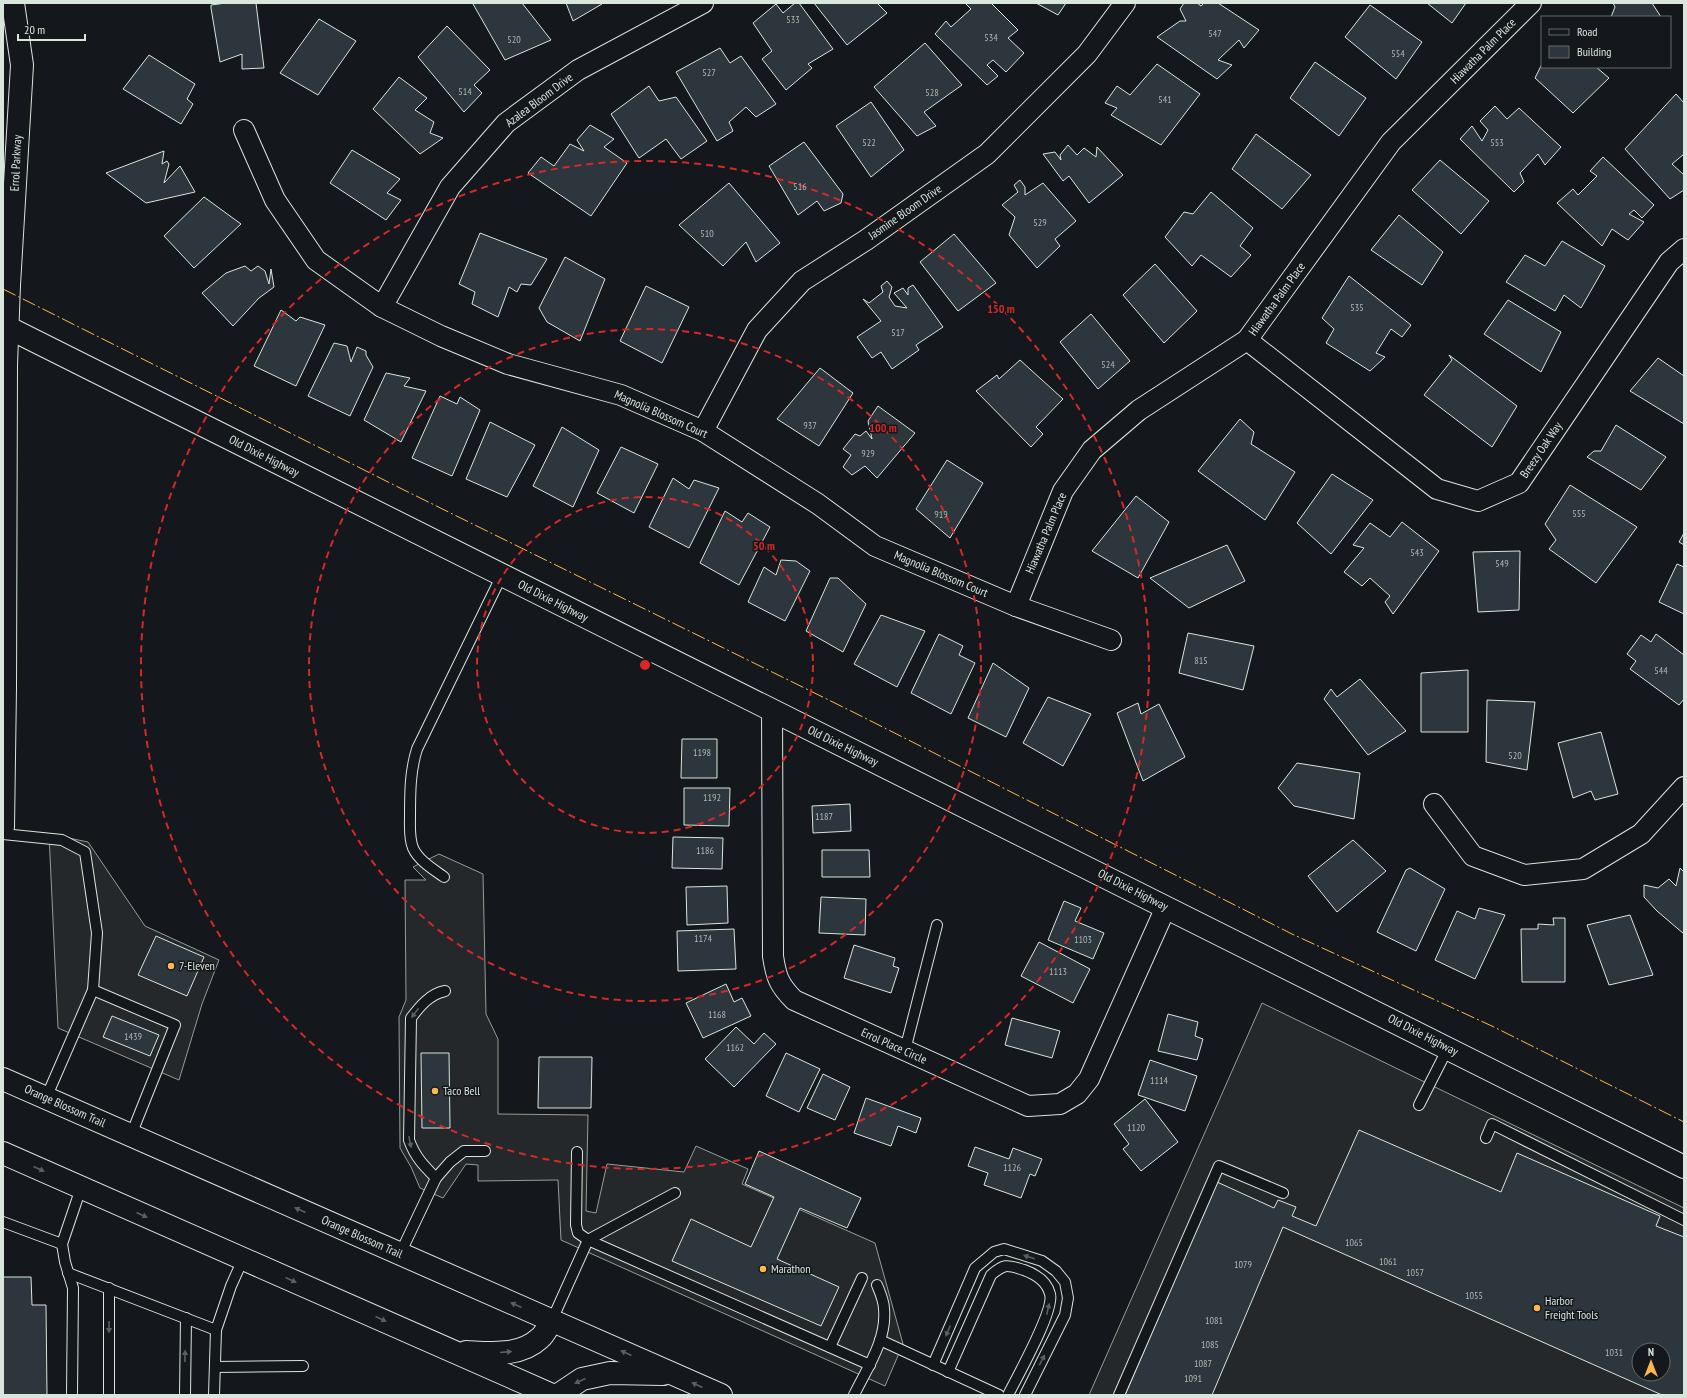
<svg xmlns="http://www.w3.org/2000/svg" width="1687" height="1398" viewBox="0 0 1687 1398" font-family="'PT Sans Narrow',sans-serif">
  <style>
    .parking { fill: #24282b; stroke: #939e99; fill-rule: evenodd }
    .building { fill: #2c363c; stroke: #d8e6dc; fill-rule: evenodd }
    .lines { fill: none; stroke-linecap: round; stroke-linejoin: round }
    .lane-casing { stroke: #d8e6dc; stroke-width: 12 }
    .street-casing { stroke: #d8e6dc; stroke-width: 22 }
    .secondary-casing { stroke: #d8e6dc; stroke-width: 24 }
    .primary-casing { stroke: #d8e6dc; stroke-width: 24 }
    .lane { stroke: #14181c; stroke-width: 10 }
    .street { stroke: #14181c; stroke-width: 20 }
    .secondary { stroke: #14181c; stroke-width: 22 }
    .primary { stroke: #14181c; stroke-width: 22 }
    .power { stroke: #ffb74d; stroke-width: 1; stroke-dasharray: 14 3 2 3; stroke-linecap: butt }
    .oneway { fill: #59605f }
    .ring { fill: none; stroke: #d62828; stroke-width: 2; stroke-dasharray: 7 5 }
    .poi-dot { fill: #ffb74d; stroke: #14181c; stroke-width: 1.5 }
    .labels { text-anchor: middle; stroke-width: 3; stroke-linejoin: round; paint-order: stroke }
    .number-label { font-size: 10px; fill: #adbab4 }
    .street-label { font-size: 12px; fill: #d8e6dc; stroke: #14181c }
    .poi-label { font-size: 12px; fill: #d8e6dc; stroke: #14181c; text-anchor: start }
    .centre { fill: #d62828; stroke: #14181c; stroke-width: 2 }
    .ring-label { font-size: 12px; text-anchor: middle; font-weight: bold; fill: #d62828; stroke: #14181c; stroke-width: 3; stroke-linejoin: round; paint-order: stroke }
  </style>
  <rect width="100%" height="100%" fill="#14181c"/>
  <g class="parking">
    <polygon points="49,834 88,842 145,926 219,960 202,1004 179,1080 58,1028"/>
    <polygon points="439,854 483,874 486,1014 498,1039 498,1114 588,1115 586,1211 596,1213 607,1164 684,1172 696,1146 748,1169 742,1184 875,1243 903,1344 885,1386 561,1240 558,1180 478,1181 478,1165 466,1164 443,1198 420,1188 411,1167 400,1148 399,1017 406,1000 405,880 426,880 413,867"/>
    <path d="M1262,1003L1684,1208V1395H1089ZM1639,1350H1663V1374H1639Z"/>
  </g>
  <g class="building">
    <polygon points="226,3 256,3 264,68 242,69 242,54 220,62 211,8 211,5"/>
    <polygon points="475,3 522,3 551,40 505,60 473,4"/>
    <polygon points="566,3 601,3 602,4 573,21"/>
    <polygon points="795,3 799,3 833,49 808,64 812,68 786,90 762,59 772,51 753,23 776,4 783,13"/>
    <polygon points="814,3 877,3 887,13 847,45"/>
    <polygon points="991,3 1018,30 1008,38 1024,53 1006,72 993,60 987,65 998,76 987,85 935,34 946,21 951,27 971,9 965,3"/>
    <polygon points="1036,3 1066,3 1058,15"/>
    <polygon points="1184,3 1197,3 1201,6 1204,3 1218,3 1259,30 1244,48 1239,40 1218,60 1232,65 1217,79 1157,37 1180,21 1186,21 1180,9"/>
    <polygon points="1427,3 1466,3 1452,23"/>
    <polygon points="1613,3 1652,3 1661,17 1611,17 1615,7"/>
    <polygon points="1370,5 1422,42 1396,79 1345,37"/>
    <polygon points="319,19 356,41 318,95 280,73"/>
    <polygon points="447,26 490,70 474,85 482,93 464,112 418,57"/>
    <polygon points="925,43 962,85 924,112 936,126 917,136 874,87"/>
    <polygon points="720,48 730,63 741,56 776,104 756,117 746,107 729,122 733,131 717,141 676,72"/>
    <polygon points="149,55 195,84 187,99 193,104 181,124 123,89"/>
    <polygon points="1315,62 1366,98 1339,136 1290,98"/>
    <polygon points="1157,64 1200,94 1161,145 1111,115 1117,108 1105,103 1117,86 1130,95"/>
    <polygon points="1542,64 1542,67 1596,67 1609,78 1573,113 1535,78"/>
    <polygon points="399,77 427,98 415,110 434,122 430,133 443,138 420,154 373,109"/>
    <polygon points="649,86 659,101 676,97 707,141 681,159 666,139 639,158 611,114"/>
    <polygon points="1676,94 1684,103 1684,154 1672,164 1684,175 1684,190 1670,199 1625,149"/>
    <polygon points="871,102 904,150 871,177 836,126"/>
    <polygon points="1495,106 1507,119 1519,108 1561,147 1545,165 1538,154 1520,173 1524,182 1514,192 1460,139 1472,126 1482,141 1488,130 1480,121"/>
    <polygon points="590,125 614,139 604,147 627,163 591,216 528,173 541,157 554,166 570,144 584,151 577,140"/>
    <polygon points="1256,134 1311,175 1282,209 1232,169"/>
    <polygon points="804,142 843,194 841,203 824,211 817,201 798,215 769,166"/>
    <polygon points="1068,145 1077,155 1084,148 1096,157 1097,147 1123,175 1089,203 1069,176 1063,181 1043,154 1055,152 1061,160 1060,155"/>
    <polygon points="352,150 400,179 387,193 401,200 386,220 330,183"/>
    <polygon points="164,151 162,164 167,161 169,164 164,183 180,166 195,192 146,203 106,173"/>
    <polygon points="1603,157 1654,205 1642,218 1634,210 1629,214 1644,222 1628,240 1612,229 1602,246 1557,203 1573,189 1578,195 1597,176 1590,171"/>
    <polygon points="1440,160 1489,201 1461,234 1412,190"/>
    <polygon points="1020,180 1025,187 1025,195 1043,183 1076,221 1055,239 1060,246 1037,268 1009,235 1015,217 1002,205 1018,192 1014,185"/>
    <polygon points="729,183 780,243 756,262 746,242 723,266 679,225"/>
    <polygon points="1211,192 1253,228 1240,246 1251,255 1231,277 1201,255 1192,266 1165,237 1184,212 1193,214"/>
    <polygon points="204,197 241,224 194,268 164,236"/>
    <polygon points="1399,215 1443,252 1422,285 1371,250"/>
    <polygon points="480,233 547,259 531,285 521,284 517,292 509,287 498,317 472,304 475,292 459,284"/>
    <polygon points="954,234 996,283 958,311 920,262"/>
    <polygon points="1562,241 1605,266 1581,308 1564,295 1555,311 1506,282 1525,255 1545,266"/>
    <polygon points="565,257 605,279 580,341 547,322 539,308"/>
    <polygon points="1155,264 1197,311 1164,343 1123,295"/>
    <polygon points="245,266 251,271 258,266 265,271 269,284 271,269 274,287 259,298 233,326 202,293 226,273"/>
    <polygon points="1349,276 1411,325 1402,337 1391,329 1376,353 1385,357 1370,371 1326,343 1334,329 1322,318"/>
    <polygon points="887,281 892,287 889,297 895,306 907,308 894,293 903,288 908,295 908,288 913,285 943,327 916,345 919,350 892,369 881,352 872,358 857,337 881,321 863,299 869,303 883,292 881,286"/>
    <polygon points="646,286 689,307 662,363 620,341"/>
    <polygon points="1508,300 1561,332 1541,372 1484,334"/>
    <polygon points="281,310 296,321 300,317 325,325 296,386 254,366"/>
    <polygon points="1091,314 1130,361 1098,389 1060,342"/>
    <polygon points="334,343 347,346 351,362 357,347 366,351 366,355 373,367 350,416 308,396"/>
    <polygon points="1449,355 1517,406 1492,447 1424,395 1452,360"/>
    <polygon points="1658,358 1684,376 1684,424 1630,391"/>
    <polygon points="1020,360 1063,399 1036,427 1043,434 1031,447 976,391 997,375 999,379"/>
    <polygon points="820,368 853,393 819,446 777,419"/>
    <polygon points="386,373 410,378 404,386 426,391 401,442 364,420"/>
    <polygon points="440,396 457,404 460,397 480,410 452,476 412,458"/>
    <polygon points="878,406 915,433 877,478 865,466 852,475 843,467 851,455 843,449 855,434 860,436 866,431 872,439 868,421"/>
    <polygon points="1240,419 1254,432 1251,444 1295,472 1265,520 1198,471"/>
    <polygon points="490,422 535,445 507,497 466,479"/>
    <polygon points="1616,425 1666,457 1641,490 1587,457 1594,451 1601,451"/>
    <polygon points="562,427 599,450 573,507 533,486"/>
    <polygon points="621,447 658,464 634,513 597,493"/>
    <polygon points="947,460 983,483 950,538 916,509"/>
    <polygon points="1332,474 1373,500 1331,554 1297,523"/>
    <polygon points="673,478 689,489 694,480 719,488 689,548 649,527"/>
    <polygon points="1570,485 1637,527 1596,583 1549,549 1556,540 1545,524"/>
    <polygon points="1136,496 1169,522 1138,578 1092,551"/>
    <polygon points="725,511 742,522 748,513 770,527 739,585 700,563"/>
    <polygon points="1402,522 1439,551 1393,614 1385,602 1390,596 1370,578 1362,586 1344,572 1364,548 1353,545 1370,523 1390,537"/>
    <polygon points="1684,533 1684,545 1679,542"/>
    <polygon points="1227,545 1245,581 1189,608 1150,578"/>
    <polygon points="1520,551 1519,610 1478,612 1473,552"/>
    <polygon points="781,560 796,561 810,571 785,621 748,602 764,567 776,575"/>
    <polygon points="1677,564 1684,567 1684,614 1659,602"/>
    <polygon points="830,578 838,578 866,604 843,652 806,631"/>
    <polygon points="881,615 925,631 897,687 854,664"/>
    <polygon points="1188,633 1254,646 1243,690 1179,673"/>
    <polygon points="939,634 963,646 959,655 975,663 951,714 911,693"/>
    <polygon points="1656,634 1684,655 1684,699 1679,705 1630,669 1636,661 1627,654 1641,635 1651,642"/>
    <polygon points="993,663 1029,688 1006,737 968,718"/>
    <polygon points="1468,670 1468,732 1421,732 1421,673"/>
    <polygon points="1360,679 1406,731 1368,755 1324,699 1331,689 1337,697"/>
    <polygon points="1048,697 1091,714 1063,766 1023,743"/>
    <polygon points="1487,700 1535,702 1527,770 1486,762"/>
    <polygon points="1138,703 1141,714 1159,704 1185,757 1143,781 1117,713"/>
    <polygon points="1601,732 1618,794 1595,800 1591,791 1573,798 1558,743"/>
    <polygon points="682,739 717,739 717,778 681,778"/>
    <polygon points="1297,763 1360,773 1354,819 1294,806 1278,788"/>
    <polygon points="684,788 730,788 729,826 684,825"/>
    <polygon points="850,804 851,831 813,833 812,806"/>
    <polygon points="673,837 723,838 722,869 672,868"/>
    <polygon points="1353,840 1386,871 1337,912 1308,876"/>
    <polygon points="822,850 869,850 870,877 822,877"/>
    <polygon points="1410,868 1445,889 1416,951 1377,932 1406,870"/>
    <polygon points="1680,868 1684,872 1684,934 1657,911 1644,897 1644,885 1658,888 1669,879 1676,886"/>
    <polygon points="727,886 728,923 687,925 686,887"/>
    <polygon points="821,897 866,899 865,935 819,933"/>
    <polygon points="1064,901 1081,908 1075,921 1104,933 1093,959 1048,940"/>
    <polygon points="1479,908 1505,915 1475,979 1435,960 1457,911 1475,919"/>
    <polygon points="1630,915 1653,975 1609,985 1587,925"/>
    <polygon points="1553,918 1565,918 1565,982 1522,982 1521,929 1538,929 1538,924 1554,925"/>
    <polygon points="734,929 736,969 678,971 677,931"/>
    <polygon points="156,936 204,957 187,996 138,975"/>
    <polygon points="1039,942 1090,969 1073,1003 1021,976"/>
    <polygon points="854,945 895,958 893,966 899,968 891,993 844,978"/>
    <polygon points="726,984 734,1002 742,998 751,1016 703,1038 686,1003"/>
    <polygon points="1168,1014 1198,1022 1195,1036 1203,1039 1197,1060 1158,1051"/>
    <polygon points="112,1016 159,1035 150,1056 103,1037"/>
    <polygon points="1012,1018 1060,1031 1052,1058 1005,1045"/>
    <polygon points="736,1027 754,1044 764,1033 776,1044 734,1087 705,1059"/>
    <polygon points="421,1053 449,1053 450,1128 422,1128"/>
    <polygon points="786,1053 820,1069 799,1112 766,1096"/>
    <polygon points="539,1057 592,1057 591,1108 538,1108"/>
    <polygon points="1150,1060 1197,1076 1185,1111 1138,1095"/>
    <polygon points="823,1074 850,1087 835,1120 807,1108"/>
    <polygon points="866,1098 921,1118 916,1133 898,1126 891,1146 854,1133"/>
    <polygon points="1145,1099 1178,1142 1141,1171 1123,1149 1129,1144 1114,1124"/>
    <path d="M1359,1130L1501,1192L1517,1153L1660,1216L1656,1226L1684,1237V1395H1662L1283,1227L1212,1395H1125L1217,1182L1274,1208L1278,1200L1296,1207L1292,1216L1316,1226ZM1639,1350H1663V1374H1639Z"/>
    <polygon points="975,1147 1009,1159 1013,1148 1042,1159 1035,1176 1030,1174 1021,1198 984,1185 988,1173 968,1166"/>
    <polygon points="759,1151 861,1198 847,1228 800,1208 777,1259 839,1287 821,1326 672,1261 691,1219 751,1247 774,1197 745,1184"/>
    <polygon points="3,1277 31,1277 32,1305 46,1305 47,1395 3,1395"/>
  </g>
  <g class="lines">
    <defs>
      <g id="lane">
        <polyline points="3,834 62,840 85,852 97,933 93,990 46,1098"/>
        <path d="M444,877C433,869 419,861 413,848C409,838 410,827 410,817C410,793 410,771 417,749L502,575"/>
        <polyline points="93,990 175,1025 131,1135"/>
        <polyline points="905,1050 937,925"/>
        <polyline points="1419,1105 1448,1048"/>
        <polyline points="1486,1138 1492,1124 1684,1220"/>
        <polyline points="577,1152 576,1225 578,1233 588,1240 870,1365"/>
        <path d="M436,1178C424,1166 415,1157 409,1140L411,1018C420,1006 430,994 445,991"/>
        <polyline points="3,1222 62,1244"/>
        <polyline points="400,1254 436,1178 450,1162 464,1151 485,1151"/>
        <polyline points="68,1273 216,1330"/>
        <polyline points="109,1288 109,1395"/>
        <polyline points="552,1320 588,1240 675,1193"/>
        <polyline points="880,1340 999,1395"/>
        <polyline points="830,1347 862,1278"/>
        <polyline points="933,1365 975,1268 994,1252 1004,1249 1042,1261 1056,1271 1065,1282 1068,1298 1065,1315 1025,1395"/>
        <polyline points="215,1367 303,1366"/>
        <path d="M948,1372L991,1275C1005,1263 1007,1265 1024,1270C1035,1274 1047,1281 1050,1294C1055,1310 1017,1377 1008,1395"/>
        <polyline points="72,1395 73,1288 65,1262 62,1244 81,1188"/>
        <polyline points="185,1395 186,1318"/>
        <polyline points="214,1395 216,1330 231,1286 243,1259"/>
        <path d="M854,1395C867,1368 887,1340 884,1309C884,1301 880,1292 877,1285"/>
        <polyline points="1119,1395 1219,1166 1283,1193"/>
      </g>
      <g id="street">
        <polyline points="244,130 275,200 316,260 382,307 441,336 508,364 621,395 703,431 818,504 875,546 1016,606 1111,640"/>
        <polyline points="382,307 450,187 506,123 578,70 703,3"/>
        <polyline points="1247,340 1437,489 1478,501 1519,483 1669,262 1684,249"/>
        <polyline points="703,431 757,330 802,281 866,240 987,154 1087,54 1125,3"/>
        <polyline points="1016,606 1063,491 1092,450 1139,410 1247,340 1391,142 1531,3"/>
        <path d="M772,710L773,956C776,977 779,985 794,1000L1028,1106L1060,1104L1077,1094L1089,1079L1166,907"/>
        <polyline points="1434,804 1473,856 1524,875 1583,869 1641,834 1684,787"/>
      </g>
      <g id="secondary">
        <polyline points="3,325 1684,1167"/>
        <polyline points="3,827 5,688 6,365 9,285 22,65 13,3"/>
      </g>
      <g id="primary">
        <polyline points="3,1079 721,1395"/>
        <polyline points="3,1153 552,1395"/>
        <path d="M466,1352C491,1353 520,1357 540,1338C545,1334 548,1326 552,1320"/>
        <polyline points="558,1395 582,1379 610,1373 663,1374"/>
      </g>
    </defs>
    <use href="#lane" class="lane-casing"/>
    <use href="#street" class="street-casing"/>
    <use href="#secondary" class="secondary-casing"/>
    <use href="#primary" class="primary-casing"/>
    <use href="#lane" class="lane"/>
    <use href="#street" class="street"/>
    <use href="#secondary" class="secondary"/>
    <use href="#primary" class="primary"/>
    <polyline class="power" points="3,289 402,489 855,713 1292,934 1494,1027 1684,1122"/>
  </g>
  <defs><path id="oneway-solid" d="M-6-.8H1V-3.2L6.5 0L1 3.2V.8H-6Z"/></defs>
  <g class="oneway">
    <use href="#oneway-solid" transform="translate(415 1013) rotate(127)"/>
    <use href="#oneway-solid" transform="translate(410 1142) rotate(79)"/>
    <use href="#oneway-solid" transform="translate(39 1169) rotate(24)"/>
    <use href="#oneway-solid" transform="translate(300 1210) rotate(-156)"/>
    <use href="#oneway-solid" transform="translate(142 1215) rotate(24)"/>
    <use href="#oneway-solid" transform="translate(1029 1257) rotate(-162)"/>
    <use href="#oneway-solid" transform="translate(291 1280) rotate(24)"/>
    <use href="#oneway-solid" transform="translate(516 1305) rotate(-156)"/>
    <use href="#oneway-solid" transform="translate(1048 1309) rotate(-77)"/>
    <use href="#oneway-solid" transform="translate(381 1319) rotate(24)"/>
    <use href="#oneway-solid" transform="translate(109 1327) rotate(90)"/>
    <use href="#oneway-solid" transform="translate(948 1331) rotate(114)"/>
    <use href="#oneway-solid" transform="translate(506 1352) rotate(-5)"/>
    <use href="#oneway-solid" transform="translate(626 1353) rotate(-156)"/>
    <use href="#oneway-solid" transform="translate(185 1356) rotate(-89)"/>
    <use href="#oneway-solid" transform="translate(1042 1360) rotate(-63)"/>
    <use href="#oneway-solid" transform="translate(580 1381) rotate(155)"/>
    <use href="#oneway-solid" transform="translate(697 1385) rotate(-156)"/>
  </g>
  <g class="ring">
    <circle cx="645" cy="665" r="168"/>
    <circle cx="645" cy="665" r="336"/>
    <circle cx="645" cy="665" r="504"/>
  </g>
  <g class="poi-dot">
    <circle cx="171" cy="966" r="4"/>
    <circle cx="435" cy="1091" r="4"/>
    <circle cx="763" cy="1269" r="4"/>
    <circle cx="1537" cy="1308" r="4"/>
  </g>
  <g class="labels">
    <g class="number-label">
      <text x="793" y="23">533</text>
      <text x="1215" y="37">547</text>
      <text x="991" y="41">534</text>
      <text x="514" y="43">520</text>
      <text x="1398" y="57">554</text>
      <text x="709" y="76">527</text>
      <text x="465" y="95">514</text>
      <text x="932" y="96">528</text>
      <text x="1165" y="103">541</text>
      <text x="869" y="146">522</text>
      <text x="1497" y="146">553</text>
      <text x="800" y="190">516</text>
      <text x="1040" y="226">529</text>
      <text x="707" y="237">510</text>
      <text x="1357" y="311">535</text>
      <text x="898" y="336">517</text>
      <text x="1108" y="368">524</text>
      <text x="810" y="429">937</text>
      <text x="868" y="457">929</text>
      <text x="1579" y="517">555</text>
      <text x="941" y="518">919</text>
      <text x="1417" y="556">543</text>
      <text x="1502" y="567">549</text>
      <text x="1201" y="664">815</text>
      <text x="1661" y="674">544</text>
      <text x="702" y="756">1198</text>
      <text x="1515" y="759">520</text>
      <text x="712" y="801">1192</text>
      <text x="824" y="820">1187</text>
      <text x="705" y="854">1186</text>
      <text x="703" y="942">1174</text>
      <text x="1083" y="943">1103</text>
      <text x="1058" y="975">1113</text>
      <text x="717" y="1018">1168</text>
      <text x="133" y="1040">1439</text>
      <text x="735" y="1051">1162</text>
      <text x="1159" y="1084">1114</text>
      <text x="1136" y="1131">1120</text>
      <text x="1012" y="1171">1126</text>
      <text x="1354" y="1246">1065</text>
      <text x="1388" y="1265">1061</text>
      <text x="1243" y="1268">1079</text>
      <text x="1415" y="1276">1057</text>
      <text x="1474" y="1299">1055</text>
      <text x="1214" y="1324">1081</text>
      <text x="1210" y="1348">1085</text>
      <text x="1614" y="1356">1031</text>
      <text x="1203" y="1367">1087</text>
      <text x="1193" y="1382">1091</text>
    </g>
    <g class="street-label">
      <text transform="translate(1483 51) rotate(-45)" y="4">Hiawatha Palm Place</text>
      <text transform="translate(539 100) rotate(-37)" y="4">Azalea Bloom Drive</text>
      <text transform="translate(16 163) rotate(-87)" y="4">Errol Parkway</text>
      <text transform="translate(905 212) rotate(-35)" y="4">Jasmine Bloom Drive</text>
      <text transform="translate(1277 299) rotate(-54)" y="4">Hiawatha Palm Place</text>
      <text transform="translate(661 414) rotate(24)" y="4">Magnolia Blossom Court</text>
      <text transform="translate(1541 450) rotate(-56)" y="4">Breezy Oak Way</text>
      <text transform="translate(264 456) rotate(27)" y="4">Old Dixie Highway</text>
      <text transform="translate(1046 533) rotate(-67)" y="4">Hiawatha Palm Place</text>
      <text transform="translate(941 574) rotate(23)" y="4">Magnolia Blossom Court</text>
      <text transform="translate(553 601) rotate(27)" y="4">Old Dixie Highway</text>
      <text transform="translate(843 746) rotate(26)" y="4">Old Dixie Highway</text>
      <text transform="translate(1133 890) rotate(27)" y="4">Old Dixie Highway</text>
      <text transform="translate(1423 1035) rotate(27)" y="4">Old Dixie Highway</text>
      <text transform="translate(894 1046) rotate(24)" y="4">Errol Place Circle</text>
      <text transform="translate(65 1106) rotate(24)" y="4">Orange Blossom Trail</text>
      <text transform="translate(362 1237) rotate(24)" y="4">Orange Blossom Trail</text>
    </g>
    <g class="poi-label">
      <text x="179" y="970">7-Eleven</text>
      <text x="443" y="1095">Taco Bell</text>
      <text x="771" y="1273">Marathon</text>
      <text x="1545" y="1305">Harbor<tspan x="1545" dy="14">Freight Tools</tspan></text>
    </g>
  </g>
  <circle cx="645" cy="665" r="6" class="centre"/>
  <g class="ring-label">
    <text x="1001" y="313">150 m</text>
    <text x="883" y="432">100 m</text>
    <text x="764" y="550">50 m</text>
  </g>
  <rect width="1687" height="1398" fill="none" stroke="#d8e6dc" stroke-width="8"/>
  <rect x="1541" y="16" width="130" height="52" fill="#14181c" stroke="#626a69"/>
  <rect x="1549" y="29" width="20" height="6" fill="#14181c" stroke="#626a69"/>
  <text x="1577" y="36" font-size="12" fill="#d8e6dc">Road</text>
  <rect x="1549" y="46" width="20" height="12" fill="#2c363c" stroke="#626a69"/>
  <text x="1577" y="56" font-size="12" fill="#d8e6dc">Building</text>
  <g transform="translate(1651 1362)"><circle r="19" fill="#14181c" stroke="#626a69"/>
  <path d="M0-3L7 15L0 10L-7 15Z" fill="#ffb74d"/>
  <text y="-6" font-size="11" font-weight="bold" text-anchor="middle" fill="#d8e6dc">N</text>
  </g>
  <path d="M18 34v6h67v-6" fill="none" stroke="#d8e6dc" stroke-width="2"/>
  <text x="24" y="34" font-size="12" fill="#d8e6dc" stroke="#14181c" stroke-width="3" paint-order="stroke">20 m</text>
</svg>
